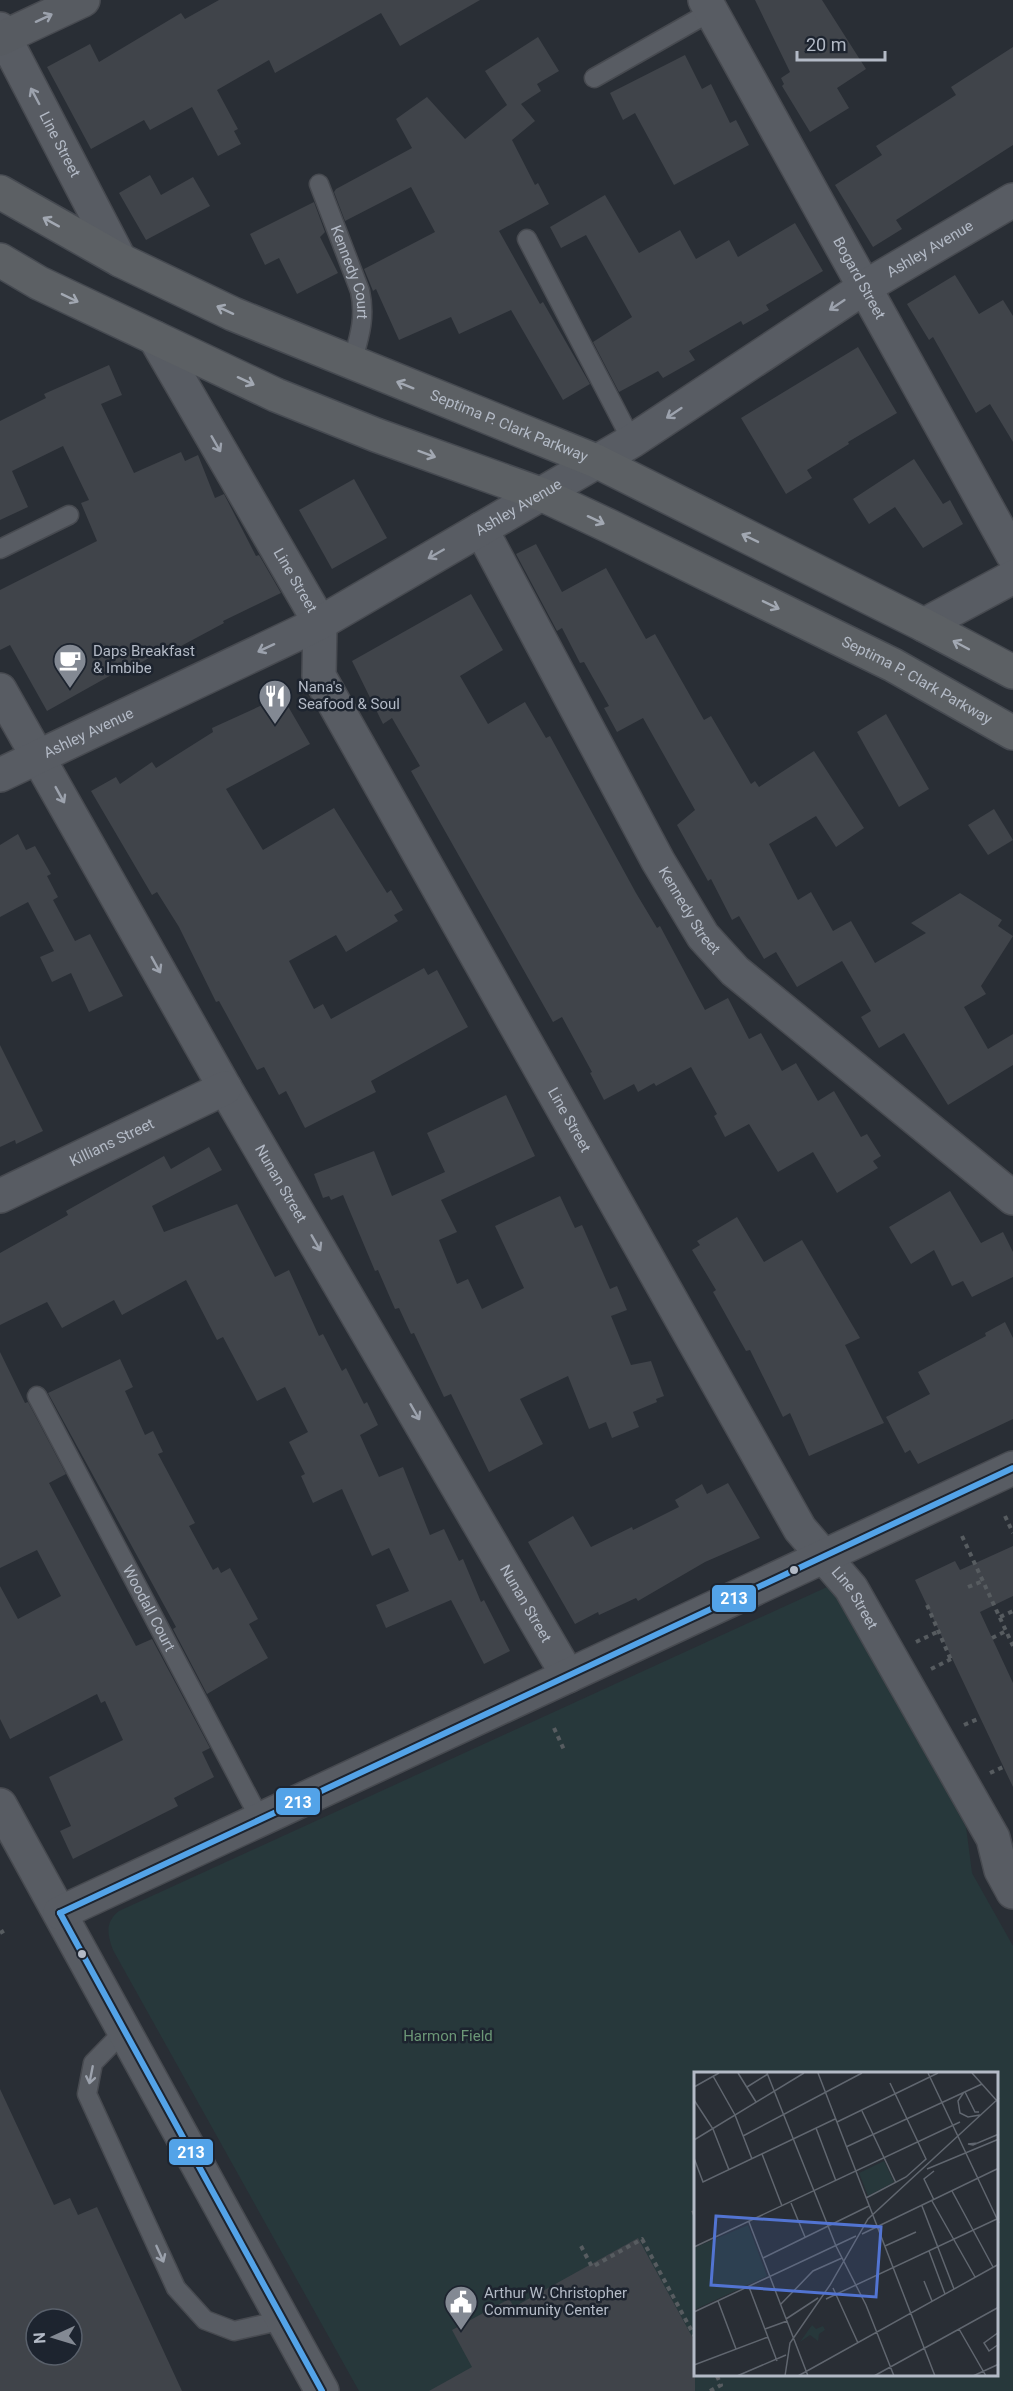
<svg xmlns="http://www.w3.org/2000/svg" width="1013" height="2391" viewBox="0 0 1013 2391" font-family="Roboto,sans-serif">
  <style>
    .green { fill: #27383b; fill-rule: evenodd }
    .building { fill: #40444a; fill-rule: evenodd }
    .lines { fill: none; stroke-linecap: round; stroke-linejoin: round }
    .service-casing { stroke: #474a50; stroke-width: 21 }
    .minor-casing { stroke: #474a50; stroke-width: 36 }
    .tertiary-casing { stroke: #474a50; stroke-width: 36 }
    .secondary-casing { stroke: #474a50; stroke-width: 36 }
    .trunk-casing { stroke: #464a51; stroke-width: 36 }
    .path { stroke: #575c60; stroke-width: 4; stroke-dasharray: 4.5 4.5; stroke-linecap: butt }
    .service { stroke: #585c63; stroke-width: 18 }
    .minor { stroke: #585c63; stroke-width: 33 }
    .tertiary { stroke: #585c63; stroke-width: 33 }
    .secondary { stroke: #575b61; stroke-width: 33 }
    .trunk { stroke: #5c6064; stroke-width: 33 }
    .bus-1-casing { stroke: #1d242f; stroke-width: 10 }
    .bus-1 { stroke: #53a3e8; stroke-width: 6 }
    .oneway { stroke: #9ca2ad }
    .oneway2 { stroke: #a2a8b2 }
    .bus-dot { fill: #b3bac6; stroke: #1d242f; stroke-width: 2 }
    .labels { text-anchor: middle; stroke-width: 5; stroke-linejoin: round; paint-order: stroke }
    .street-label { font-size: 15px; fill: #b3bac6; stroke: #1d242f }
    .poi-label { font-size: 15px; fill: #b3bac6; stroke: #1d242f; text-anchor: start }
    .park-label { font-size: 15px; fill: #6b9676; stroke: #1d242f }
    .inset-road { fill: none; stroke: #60666f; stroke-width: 1.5 }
    .view { fill: #5274d2; fill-opacity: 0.15; stroke: #5274d2; stroke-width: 3 }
    .inset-edge { fill: none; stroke: #b3bac6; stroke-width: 3 }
    .line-badge { stroke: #1d242f; stroke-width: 2 }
    .badge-label { font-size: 16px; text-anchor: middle; font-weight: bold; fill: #fff }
  </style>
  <rect width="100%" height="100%" fill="#292e35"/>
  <path class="green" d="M827,1587L840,1600L966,1827L972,1873L1013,1946V2391H359L113,1950C107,1934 105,1922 119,1911ZM695,2073H996V2374H695Z"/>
  <g class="building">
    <polygon points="219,0 480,0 400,46 381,13 275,73 269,60 217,90 238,129 234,131 241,144 218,156 192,107 150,130 144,120 91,149 47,67 90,44 99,62 181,13 185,19"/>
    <polygon points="755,0 822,0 866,69 837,88 849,108 810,132 782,86 784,84 781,78 790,72"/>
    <polygon points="538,37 559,71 537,84 541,91 521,104 535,121 512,140 535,185 538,183 549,204 499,231 540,304 543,302 590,384 563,400 511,310 459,334 451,317 399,340 376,289 373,291 364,269 435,232 411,187 345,221 334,192 336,189 412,148 396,119 427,97 465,139 507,105 485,71"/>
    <polygon points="1013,47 1013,145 896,220 902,229 873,247 835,185 882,155 876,146 956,95 951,87"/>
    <polygon points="685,55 702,89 711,84 730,123 736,120 749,145 674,185 635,113 623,120 610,93"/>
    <polygon points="150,175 161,195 193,177 210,206 146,240 119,193"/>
    <polygon points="605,195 639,253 680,230 696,259 729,240 738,257 795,223 823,271 766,305 769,310 743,325 741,321 689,351 695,360 663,378 658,371 619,392 593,342 632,317 586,235 561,248 550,227"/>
    <polygon points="314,202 325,232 320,237 338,273 297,294 279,258 265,265 250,234"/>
    <polygon points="955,275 979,314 1003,300 1013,316 1013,442 990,404 976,413 933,337 929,340 907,304"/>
    <polygon points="858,347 897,413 848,442 849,444 807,470 812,478 786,494 741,418"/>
    <polygon points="109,365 122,395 101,404 134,473 181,452 185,461 198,455 215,498 224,494 256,556 259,555 281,593 223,621 224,623 168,653 165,649 140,663 138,660 47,711 10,645 0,650 0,590 97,541 81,503 89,500 63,446 12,471 28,507 0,520 0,421 46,398 44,394"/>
    <polygon points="914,459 943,504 950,500 963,524 923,548 895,507 869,524 853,499"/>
    <polygon points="354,479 387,538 332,569 299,510"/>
    <polygon points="536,544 562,592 606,568 646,639 655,634 704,720 711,716 751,784 755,781 759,787 814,751 864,828 836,847 816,816 769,844 798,900 811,892 833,931 851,921 875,963 926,933 911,923 960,893 1002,920 998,926 1013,936 981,986 986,994 964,1007 988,1049 1013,1034 1013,1065 948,1105 904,1033 879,1048 861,1017 871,1011 842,961 797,987 776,952 764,959 739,916 732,920 711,879 708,881 677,825 695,810 643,718 617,732 604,708 609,706 584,662 580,663 562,628 557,631 516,554"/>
    <polygon points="471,594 503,650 460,676 488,724 525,702 546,738 550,736 636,893 657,928 660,926 705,1010 728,998 749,1039 761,1033 782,1071 796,1063 818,1101 834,1091 861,1137 867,1134 881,1156 873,1161 878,1168 837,1193 813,1152 778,1172 749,1124 725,1137 714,1116 717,1114 691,1067 656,1086 654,1083 638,1092 634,1084 604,1100 590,1073 592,1072 562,1017 553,1022 411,771 420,766 392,718 383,724 352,661"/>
    <polygon points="282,696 310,744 226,789 263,850 334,808 387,893 391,890 403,910 394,915 398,921 346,952 336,935 289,961 314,1009 323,1004 331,1019 424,968 428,975 437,970 468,1027 371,1081 376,1092 305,1128 286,1091 279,1095 264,1067 257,1070 219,1001 216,1002 179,927 157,892 152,895 91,791 116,777 120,784 152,762 156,768 213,732 212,728"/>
    <polygon points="886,714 929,789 899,807 857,732"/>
    <polygon points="994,809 1013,840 988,855 968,825"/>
    <polygon points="18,834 26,850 35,846 51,874 47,876 58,897 53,900 75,941 90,934 123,996 89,1012 71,973 52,982 40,957 54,951 28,902 0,917 0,845"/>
    <polygon points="0,1045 43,1131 16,1144 15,1140 0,1147"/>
    <polygon points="506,1095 535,1156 441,1200 457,1232 439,1240 457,1284 468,1279 482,1309 524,1288 495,1226 560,1196 575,1228 582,1225 610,1289 617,1286 627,1310 611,1316 631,1365 651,1361 664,1396 656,1399 657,1402 633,1412 639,1427 612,1438 606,1422 589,1429 568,1376 520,1399 543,1444 489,1472 451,1394 444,1397 414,1333 411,1334 399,1308 395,1309 378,1270 375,1271 343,1195 331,1200 329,1196 323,1198 314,1174 374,1151 392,1196 445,1172 427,1133"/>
    <polygon points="209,1147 222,1170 152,1206 164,1232 237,1204 275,1277 289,1270 319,1336 323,1334 342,1371 346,1368 364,1404 367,1402 378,1425 360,1435 379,1477 403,1467 430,1535 444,1529 459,1561 463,1559 481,1602 484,1600 510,1651 484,1664 451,1600 386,1628 376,1605 409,1591 389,1548 372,1556 342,1489 313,1503 301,1476 305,1474 289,1442 308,1432 285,1387 257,1401 223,1337 217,1340 186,1280 122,1315 114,1300 62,1328 47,1302 0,1325 0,1253 68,1215 66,1211 164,1156 171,1169"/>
    <polygon points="950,1191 981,1243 1003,1232 1013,1252 1013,1277 972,1297 963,1281 952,1286 934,1250 911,1264 889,1227"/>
    <polygon points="737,1217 764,1262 802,1240 860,1338 845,1345 884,1423 809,1456 790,1413 783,1417 750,1350 746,1351 713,1292 716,1290 692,1250 700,1245 697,1241"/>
    <polygon points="1005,1322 1013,1338 1013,1419 918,1464 910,1450 905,1453 886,1417 930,1394 918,1372 986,1336 985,1333"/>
    <polygon points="0,1352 25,1403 28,1402 66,1474 49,1483 136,1646 152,1639 210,1748 202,1752 214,1777 174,1798 178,1806 73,1859 60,1831 71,1826 49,1777 123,1740 105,1701 101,1703 97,1694 10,1739 0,1719 0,1586 18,1619 61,1596 37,1550 0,1568"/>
    <polygon points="120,1359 133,1387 125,1391 145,1435 153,1431 163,1452 158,1454 195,1523 189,1526 213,1570 218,1567 221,1573 230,1568 258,1619 249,1624 268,1658 207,1694 173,1629 176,1627 48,1393"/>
    <polygon points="728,1483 760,1538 705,1562 638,1601 636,1598 599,1615 598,1612 575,1624 528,1542 573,1516 591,1547 632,1527 633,1530 679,1507 675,1500 702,1484 707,1494"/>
    <polygon points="1013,1546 1013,1596 980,1612 1013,1683 1013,1787 915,1580 955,1561 960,1570"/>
    <path d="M0,2089L54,2205L70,2198L78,2215L97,2207L182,2391H0ZM36,2319H72V2355H36Z"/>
    <polygon points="638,2238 695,2342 695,2391 429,2391 472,2367 452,2330 509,2299 514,2307"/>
  </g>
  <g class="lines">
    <defs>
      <g id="service">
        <polyline points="594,78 712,11"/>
        <path id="s1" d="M319,184L360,291C366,318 359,338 352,363"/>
        <polyline points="527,239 632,441"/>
        <polyline points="0,549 69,515"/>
        <path id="s2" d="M37,1396L260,1819"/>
        <polyline points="125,2030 93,2063 87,2094 176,2288 205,2320 234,2331 283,2320"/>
      </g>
      <g id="minor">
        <path id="s3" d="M705,0L1013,555"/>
        <path id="s4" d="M0,29L120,260"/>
        <path id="s5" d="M155,338L320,623L319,676L800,1529L851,1588L993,1838L1001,1870L1013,1892"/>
        <path id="s6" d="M481,529L658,861L703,936L735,971L1013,1198"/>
        <polyline points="924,625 1013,577"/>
        <path id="s7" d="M0,690L225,1088L568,1676"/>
        <path id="s8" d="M0,1196L225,1088"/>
      </g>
      <g id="tertiary">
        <path id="s9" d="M0,775L320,623L632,441L865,287L1013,200"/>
        <polyline points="0,1805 322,2391"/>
        <polyline points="60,1913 1013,1468"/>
      </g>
      <polyline id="secondary" points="0,39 83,0"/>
      <g id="trunk">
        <path id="s10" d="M0,192L120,260L233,314L596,461L924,625L1013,672"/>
        <path id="s11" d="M0,260L39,283L276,395L376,435L543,495L609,526L893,665L1013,733"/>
      </g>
    </defs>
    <use href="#service" class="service-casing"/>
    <use href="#minor" class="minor-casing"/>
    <use href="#tertiary" class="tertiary-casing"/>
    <use href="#secondary" class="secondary-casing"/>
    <use href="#trunk" class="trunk-casing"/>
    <g class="path">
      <polyline points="1005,1516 1013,1533"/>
      <polyline points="962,1536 1013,1646"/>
      <polyline points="968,1587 983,1581"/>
      <polyline points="927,1605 951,1660"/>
      <polyline points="1000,1617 1013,1611"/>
      <polyline points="992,1638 1006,1631"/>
      <polyline points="916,1642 937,1632"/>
      <polyline points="931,1669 951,1659"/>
      <polyline points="964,1725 980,1718"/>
      <polyline points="554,1728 565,1752"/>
      <polyline points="990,1773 1003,1767"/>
      <polyline points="0,1933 7,1929"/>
      <polyline points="692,2213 695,2212"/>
      <polyline points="581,2246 592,2267 642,2239 695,2337"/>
      <polyline points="710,2391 721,2385 716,2374"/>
    </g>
    <use href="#service" class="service"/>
    <use href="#minor" class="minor"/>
    <use href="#tertiary" class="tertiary"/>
    <use href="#secondary" class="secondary"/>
    <use href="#trunk" class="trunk"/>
    <defs>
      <g id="bus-1">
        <polyline points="60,1913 1013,1468"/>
        <polyline points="60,1913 322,2391"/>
      </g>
    </defs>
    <use href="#bus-1" class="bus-1-casing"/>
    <use href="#bus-1" class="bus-1"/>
  </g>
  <defs><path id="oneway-shaft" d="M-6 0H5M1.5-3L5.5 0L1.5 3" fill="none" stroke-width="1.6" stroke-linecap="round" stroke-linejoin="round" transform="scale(1.5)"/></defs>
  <g class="oneway">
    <use href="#oneway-shaft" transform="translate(44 18) rotate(-25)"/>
    <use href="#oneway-shaft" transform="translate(35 96) rotate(-118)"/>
    <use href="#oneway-shaft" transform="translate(837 305) rotate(146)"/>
    <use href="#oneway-shaft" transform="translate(674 413) rotate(146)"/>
    <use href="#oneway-shaft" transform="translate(216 444) rotate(60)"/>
    <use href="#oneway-shaft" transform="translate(436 554) rotate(150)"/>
    <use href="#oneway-shaft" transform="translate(266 648) rotate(155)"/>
    <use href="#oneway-shaft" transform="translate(60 795) rotate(61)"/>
    <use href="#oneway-shaft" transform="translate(156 965) rotate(61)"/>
    <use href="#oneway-shaft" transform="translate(316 1243) rotate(60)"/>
    <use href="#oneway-shaft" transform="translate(415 1412) rotate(60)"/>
    <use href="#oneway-shaft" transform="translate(91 2075) rotate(101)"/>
    <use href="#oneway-shaft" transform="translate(160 2254) rotate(66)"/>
  </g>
  <g class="oneway2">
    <use href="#oneway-shaft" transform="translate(51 222) rotate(-151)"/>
    <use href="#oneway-shaft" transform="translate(70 298) rotate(26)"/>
    <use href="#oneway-shaft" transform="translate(225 310) rotate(-155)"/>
    <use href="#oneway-shaft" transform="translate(246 381) rotate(25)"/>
    <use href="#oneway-shaft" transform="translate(405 385) rotate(-158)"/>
    <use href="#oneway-shaft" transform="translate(427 454) rotate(20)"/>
    <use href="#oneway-shaft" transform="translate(596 520) rotate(25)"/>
    <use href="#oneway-shaft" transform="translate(750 538) rotate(-154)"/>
    <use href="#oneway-shaft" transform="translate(771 605) rotate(26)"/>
    <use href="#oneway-shaft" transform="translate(961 645) rotate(-152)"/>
  </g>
  <defs>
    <symbol id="cafe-pin" viewBox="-11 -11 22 30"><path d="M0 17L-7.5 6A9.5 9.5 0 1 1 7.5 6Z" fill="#838993" stroke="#1d242f"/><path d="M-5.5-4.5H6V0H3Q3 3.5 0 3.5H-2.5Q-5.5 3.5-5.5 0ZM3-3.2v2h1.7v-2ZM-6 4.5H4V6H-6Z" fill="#fff"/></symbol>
    <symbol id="restaurant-pin" viewBox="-11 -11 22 30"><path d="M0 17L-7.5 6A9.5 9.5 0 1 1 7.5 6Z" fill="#838993" stroke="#1d242f"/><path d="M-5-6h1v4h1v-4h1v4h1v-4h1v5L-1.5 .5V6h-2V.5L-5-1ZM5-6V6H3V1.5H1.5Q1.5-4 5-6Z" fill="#fff"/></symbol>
    <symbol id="civic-pin" viewBox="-11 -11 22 30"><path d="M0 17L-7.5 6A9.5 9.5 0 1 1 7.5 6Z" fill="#838993" stroke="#1d242f"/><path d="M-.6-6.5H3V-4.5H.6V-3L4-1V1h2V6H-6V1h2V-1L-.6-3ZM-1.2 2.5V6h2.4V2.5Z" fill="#fff"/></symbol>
  </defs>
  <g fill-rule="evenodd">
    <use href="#cafe-pin" x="51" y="641" width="38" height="52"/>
    <use href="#restaurant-pin" x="256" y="677" width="38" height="52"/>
    <use href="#civic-pin" x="442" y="2283" width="38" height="52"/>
  </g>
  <g class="bus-dot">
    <circle cx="794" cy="1570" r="5"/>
    <circle cx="82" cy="1954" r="5"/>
  </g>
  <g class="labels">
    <g class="street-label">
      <text dy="5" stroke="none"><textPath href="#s4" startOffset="130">Line Street</textPath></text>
      <text dy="5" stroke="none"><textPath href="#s9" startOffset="1070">Ashley Avenue</textPath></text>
      <text dy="5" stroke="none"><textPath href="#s1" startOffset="94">Kennedy Court</textPath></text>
      <text dy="5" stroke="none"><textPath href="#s3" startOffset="318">Bogard Street</textPath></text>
      <text dy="5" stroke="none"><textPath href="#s10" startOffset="561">Septima P. Clark Parkway</textPath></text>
      <text dy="5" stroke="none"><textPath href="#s9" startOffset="584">Ashley Avenue</textPath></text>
      <text dy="5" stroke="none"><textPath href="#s5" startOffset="280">Line Street</textPath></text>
      <text dy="5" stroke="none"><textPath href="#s11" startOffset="1010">Septima P. Clark Parkway</textPath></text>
      <text dy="5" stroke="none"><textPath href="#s9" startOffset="98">Ashley Avenue</textPath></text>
      <text dy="5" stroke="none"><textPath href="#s6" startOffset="435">Kennedy Street</textPath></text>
      <text dy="5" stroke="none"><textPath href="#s5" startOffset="892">Line Street</textPath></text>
      <text dy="5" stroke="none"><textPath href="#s8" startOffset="124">Killians Street</textPath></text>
      <text dy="5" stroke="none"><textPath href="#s7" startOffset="568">Nunan Street</textPath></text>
      <text dy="5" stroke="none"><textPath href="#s5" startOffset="1450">Line Street</textPath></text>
      <text dy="5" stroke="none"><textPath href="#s7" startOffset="1054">Nunan Street</textPath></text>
      <text dy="5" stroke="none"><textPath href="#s2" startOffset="240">Woodall Court</textPath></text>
    </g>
    <g class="poi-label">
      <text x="93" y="656">Daps Breakfast<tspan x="93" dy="17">&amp; Imbibe</tspan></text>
      <text x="298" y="692">Nana's<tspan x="298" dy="17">Seafood &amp; Soul</tspan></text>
      <text x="484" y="2298">Arthur W. Christopher<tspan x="484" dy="17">Community Center</tspan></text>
    </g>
    <g class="park-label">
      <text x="448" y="2041">Harmon Field</text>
    </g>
  </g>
  <g transform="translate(694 2072)">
    <rect width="304" height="304" fill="#292e35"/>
    <path d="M190,89L200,110L174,124L165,101ZM54,153L73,204L0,238V176ZM118,253L122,257L129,254L131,258L125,262L124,269L116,263L106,270Z" fill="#27383b"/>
    <path class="inset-road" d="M44,1L62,30M73,1L142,174L172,233L200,304M124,1L241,304M234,1L305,151M278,1L304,30M19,4L41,43L58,87M0,15L25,1M53,15L74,2M270,20L264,29L266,41L274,45L286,43M271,20L281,40H285M0,28L19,57L35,98M168,39L202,111M143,50L244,1M122,56L142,109M49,64L168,1M0,68L110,1M284,71L274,72L279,73L305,62M152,75L288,12M68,82L88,134M0,86L9,110L141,47M233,97L305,67M258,119L299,195M172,126L212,105L232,87L196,11M240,128L230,107L240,99M238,129L281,205M97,131L111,165M228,134L260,217M55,150L114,304M168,162L305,96M191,174L222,160M0,175L266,50M235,179L251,222M69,186L175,134M230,209L238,229M55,215L83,289M139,216L164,271M132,227L305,146M24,229L42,277M86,233L119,199L148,186M0,240L162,164M92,247L124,226M71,257L93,249M265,257L292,304M305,260L290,271L295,279L305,272M0,293L74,265M43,304L92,283M91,304L96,271L136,213L174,147L305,26M104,304L305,192M180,304L305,235M279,304L305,292"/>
    <path class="view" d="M22,144L187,155L182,225L17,213Z"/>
    <rect width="304" height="304" class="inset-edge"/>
  </g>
  <g class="line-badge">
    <rect x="711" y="1584" width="46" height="29" rx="6" fill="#53a3e8"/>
    <rect x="275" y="1787" width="46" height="29" rx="6" fill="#53a3e8"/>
    <rect x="168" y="2138" width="46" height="28" rx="6" fill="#53a3e8"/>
  </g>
  <g class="badge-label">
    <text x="734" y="1604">213</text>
    <text x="298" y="1808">213</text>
    <text x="191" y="2158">213</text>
  </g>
  <g transform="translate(54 2337) rotate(266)"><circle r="28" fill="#1d242f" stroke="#59606b" stroke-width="1.5"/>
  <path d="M0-4.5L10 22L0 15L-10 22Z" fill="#838993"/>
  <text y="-9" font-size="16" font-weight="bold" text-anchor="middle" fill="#b3bac6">N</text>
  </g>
  <path d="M797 51v9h88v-9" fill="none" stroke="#b3bac6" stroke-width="3"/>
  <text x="806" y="51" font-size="18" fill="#b3bac6" stroke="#1d242f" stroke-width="4.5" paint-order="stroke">20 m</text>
</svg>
